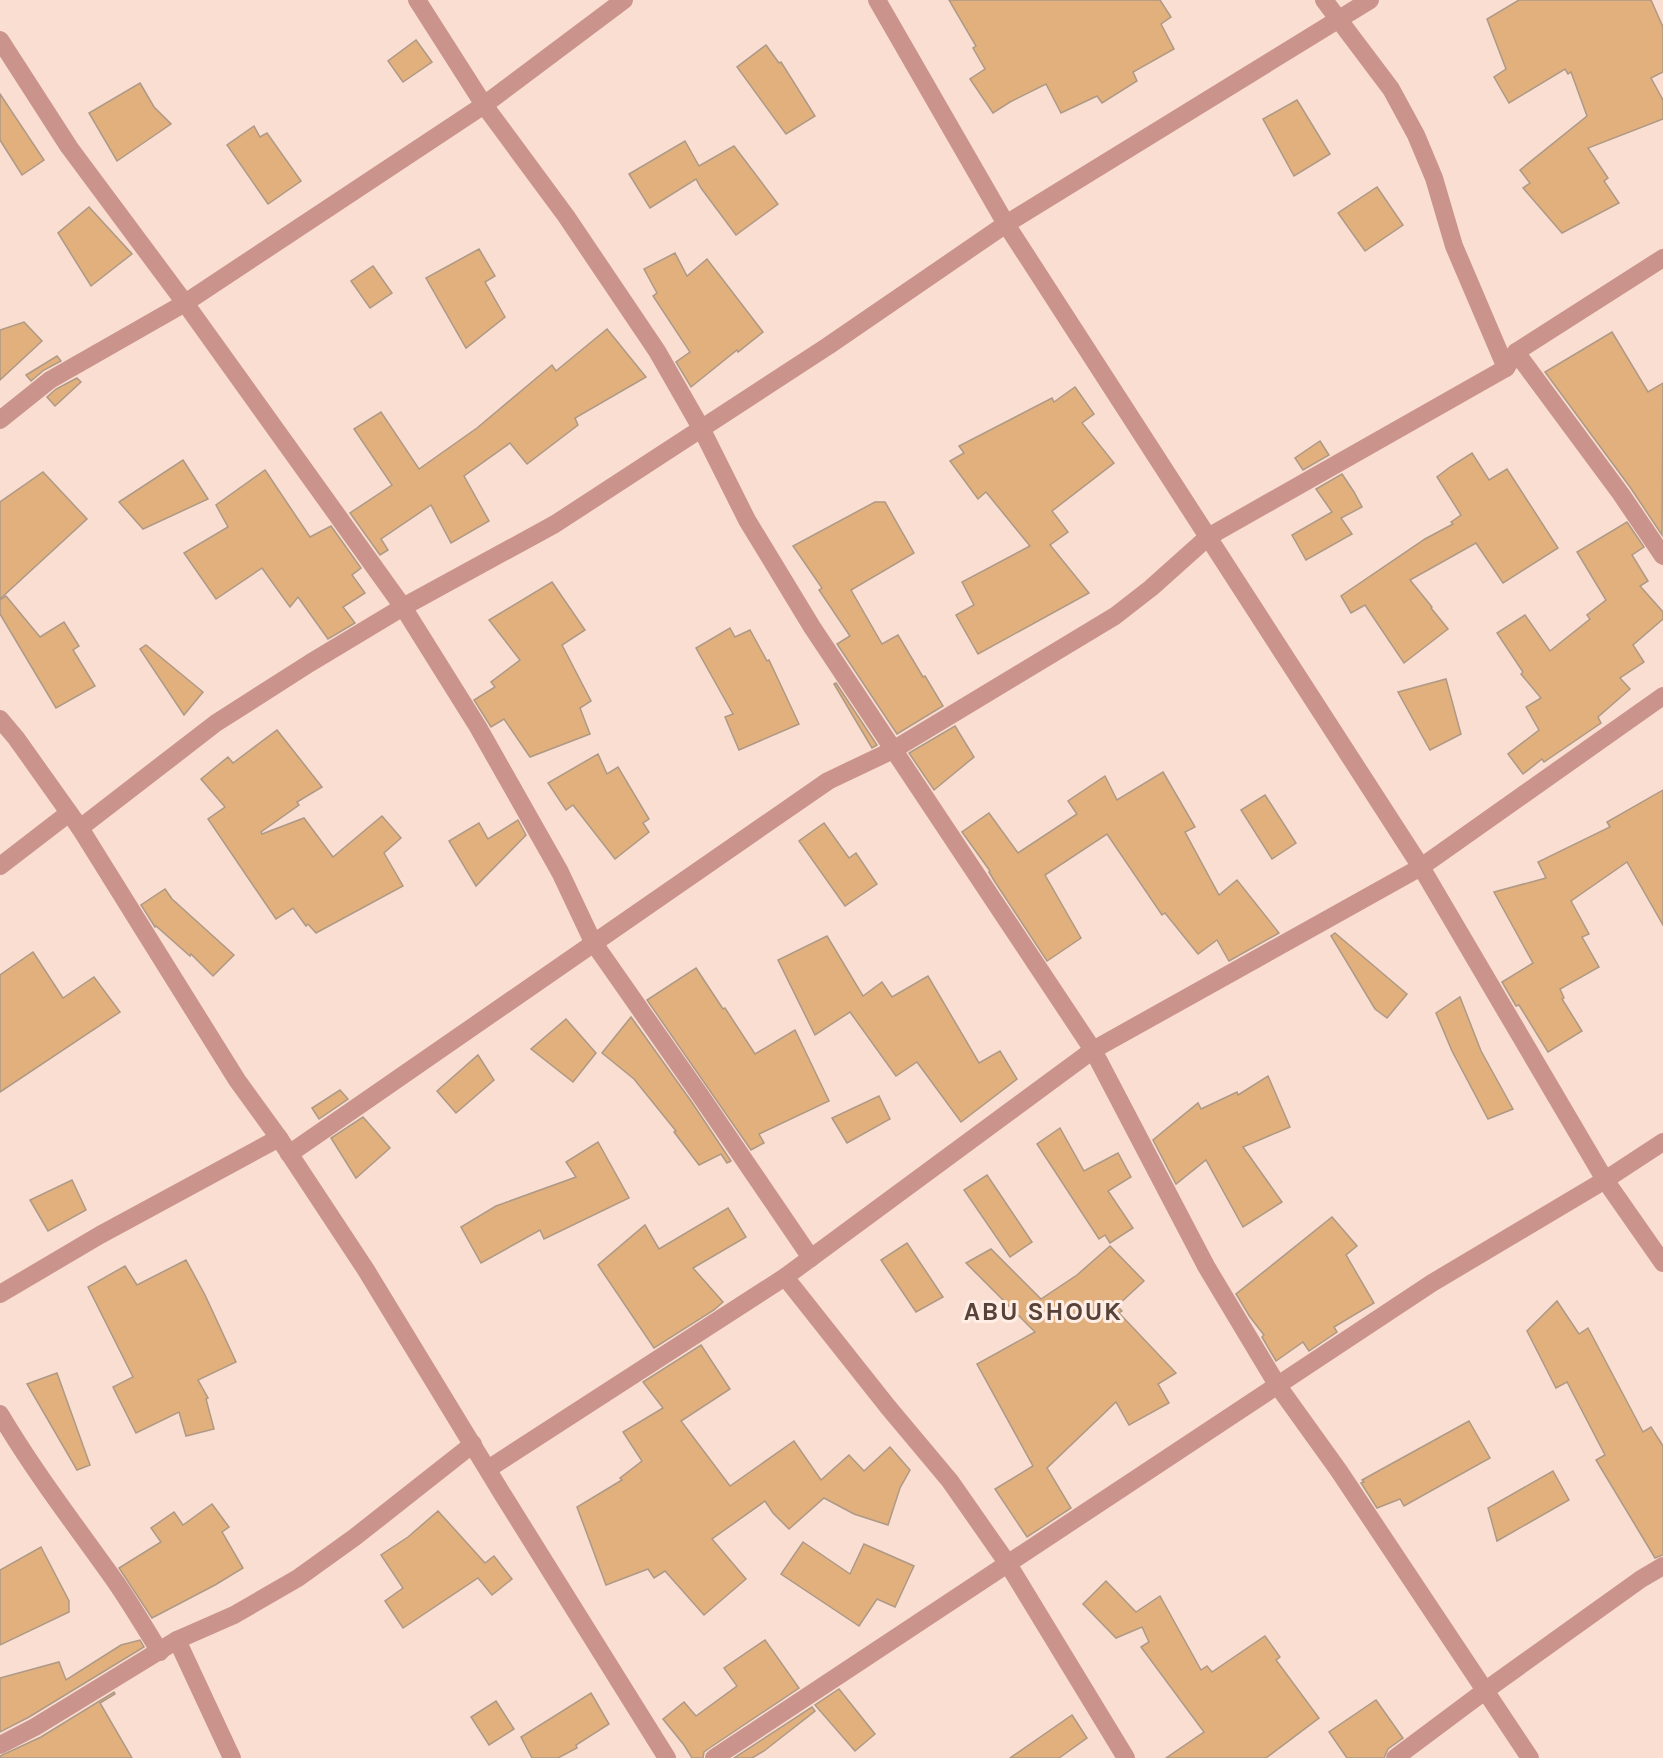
<svg xmlns="http://www.w3.org/2000/svg" width="1663" height="1758" viewBox="0 0 1663 1758" font-family="Karla,sans-serif">
  <style>
    .building { fill: #e2b07d; stroke: #ad9986; stroke-width: 1.5 }
    .lines { fill: none; stroke-linecap: round; stroke-linejoin: round }
    .street { stroke: #ca948d; stroke-width: 18 }
    .labels { text-anchor: middle; stroke-width: 6; stroke-linejoin: round; paint-order: stroke }
    .district-label { font-size: 26px; font-weight: bold; letter-spacing: 1.5px; fill: #594238; stroke: #ffeee6 }
  </style>
  <rect width="100%" height="100%" fill="#faded1"/>
  <g class="building">
    <polygon points="949,0 1160,0 1171,17 1161,24 1174,49 1133,72 1137,81 1102,103 1097,96 1061,113 1046,84 1010,102 993,113 970,79 985,69 973,48 976,46"/>
    <polygon points="1519,0 1651,0 1663,27 1663,72 1651,78 1663,100 1663,119 1588,148 1608,178 1604,181 1619,203 1562,233 1523,188 1530,183 1520,170 1587,116 1571,72 1568,74 1565,69 1509,103 1494,77 1506,69 1487,19"/>
    <polygon points="416,40 432,62 403,82 388,61"/>
    <polygon points="766,45 779,63 781,62 815,116 786,134 737,67"/>
    <polygon points="140,83 154,107 171,124 117,161 89,113"/>
    <polygon points="0,94 44,160 22,175 0,140"/>
    <polygon points="1297,100 1330,154 1294,176 1263,119"/>
    <polygon points="254,126 260,137 267,133 301,181 268,204 227,145"/>
    <polygon points="685,141 699,166 734,146 778,204 736,235 701,188 696,179 650,208 629,174"/>
    <polygon points="1377,187 1403,225 1365,251 1338,213"/>
    <polygon points="89,207 132,254 91,286 58,233"/>
    <polygon points="479,249 495,276 485,282 505,317 466,348 426,278"/>
    <polygon points="675,253 687,276 707,259 763,332 738,352 737,350 691,387 676,362 690,352 653,296 657,293 644,269"/>
    <polygon points="373,266 392,293 370,308 351,281"/>
    <polygon points="24,322 42,341 0,380 0,330"/>
    <polygon points="607,329 646,377 575,418 578,425 527,464 510,443 464,476 489,521 451,543 431,505 381,539 388,550 380,555 350,513 392,485 354,429 381,412 419,469 477,428 552,365 556,371"/>
    <polygon points="1612,332 1648,392 1663,383 1662,535 1630,487 1545,372"/>
    <polygon points="57,356 61,361 44,370 31,381 26,375"/>
    <polygon points="77,378 81,382 55,406 47,397 56,389"/>
    <polygon points="1075,387 1094,414 1082,423 1114,463 1052,511 1068,532 1050,545 1089,593 978,654 956,615 974,605 962,582 1030,546 986,492 978,499 950,461 964,453 959,446 1052,398 1054,402"/>
    <polygon points="1320,441 1329,455 1303,470 1295,458"/>
    <polygon points="1472,453 1489,480 1507,469 1558,548 1503,583 1476,543 1410,580 1432,607 1431,608 1448,629 1404,663 1365,605 1351,613 1341,596 1425,539 1453,524 1451,522 1461,515 1437,477 1450,467"/>
    <polygon points="183,460 208,499 143,529 119,502"/>
    <polygon points="265,470 310,537 331,526 361,568 352,575 365,593 343,607 355,623 328,639 298,597 290,607 262,568 216,599 184,553 228,527 216,505"/>
    <polygon points="43,472 87,519 0,599 0,502"/>
    <polygon points="1342,474 1354,492 1362,507 1341,518 1352,534 1306,560 1292,535 1332,512 1316,489"/>
    <polygon points="875,502 885,502 914,553 851,590 882,644 898,635 923,677 925,676 943,706 897,734 837,644 850,636 819,590 822,588 793,546"/>
    <polygon points="1627,522 1644,547 1632,555 1648,581 1640,586 1663,612 1663,619 1633,645 1644,662 1620,678 1630,689 1598,717 1601,723 1544,762 1542,759 1523,774 1508,754 1539,730 1526,707 1541,698 1521,674 1523,672 1497,633 1525,615 1550,651 1590,619 1587,615 1606,600 1577,552"/>
    <polygon points="552,582 585,630 562,645 591,701 580,708 590,734 530,757 504,719 491,727 474,700 495,687 491,682 520,660 489,620"/>
    <polygon points="6,596 40,637 64,622 79,646 73,650 95,686 56,708 0,614 0,600"/>
    <polygon points="730,628 735,637 750,630 767,661 769,660 799,724 739,750 725,717 733,714 696,648"/>
    <polygon points="146,645 203,692 184,715 140,649"/>
    <polygon points="1446,679 1461,734 1430,750 1398,692"/>
    <polygon points="836,683 877,745 872,748 834,684"/>
    <polygon points="955,726 974,757 934,790 909,753"/>
    <polygon points="277,730 322,787 297,802 299,805 261,832 262,834 304,818 333,857 382,816 401,838 384,853 403,886 316,933 308,924 306,926 293,908 276,919 208,819 225,807 201,779 228,757 233,763"/>
    <polygon points="598,754 607,774 618,767 649,819 643,823 649,832 615,859 573,805 566,810 548,783"/>
    <polygon points="1163,772 1195,827 1185,832 1219,895 1237,880 1279,933 1229,961 1217,940 1198,954 1165,913 1162,915 1107,834 1045,875 1081,938 1047,961 995,882 989,872 990,871 962,832 989,813 1018,853 1077,814 1068,801 1105,776 1117,800"/>
    <polygon points="1663,790 1663,925 1627,862 1571,901 1589,934 1582,937 1599,967 1560,989 1564,998 1562,999 1582,1031 1548,1052 1519,1005 1516,1006 1502,982 1533,963 1494,892 1546,878 1538,862 1610,827 1607,822"/>
    <polygon points="1265,795 1296,843 1272,859 1241,810"/>
    <polygon points="518,820 526,835 476,886 449,841 479,823 488,839"/>
    <polygon points="824,823 849,858 856,853 877,884 845,906 799,841"/>
    <polygon points="165,889 172,899 234,955 213,976 191,954 190,956 156,926 155,927 141,905"/>
    <polygon points="1335,933 1407,994 1387,1018 1375,1009 1331,936"/>
    <polygon points="827,936 863,996 882,982 892,997 928,976 979,1063 1000,1051 1017,1079 961,1122 917,1062 896,1076 850,1012 815,1035 778,960"/>
    <polygon points="33,952 63,998 94,977 120,1012 0,1092 0,975"/>
    <polygon points="696,968 723,1009 725,1008 755,1054 795,1030 829,1101 759,1134 764,1143 751,1150 647,1000"/>
    <polygon points="1460,997 1481,1051 1513,1109 1488,1119 1452,1051 1436,1013"/>
    <polygon points="631,1017 691,1101 731,1161 727,1163 721,1154 699,1165 674,1132 676,1131 634,1079 602,1053"/>
    <polygon points="566,1019 596,1053 573,1082 531,1049"/>
    <polygon points="478,1055 494,1080 456,1113 437,1091"/>
    <polygon points="1268,1076 1290,1127 1243,1147 1282,1202 1243,1227 1206,1160 1176,1184 1153,1140 1198,1103 1201,1109 1237,1092 1238,1095"/>
    <polygon points="340,1090 348,1099 319,1119 312,1108"/>
    <polygon points="879,1096 890,1119 847,1143 832,1118"/>
    <polygon points="363,1117 390,1148 356,1178 331,1138"/>
    <polygon points="1060,1128 1084,1171 1118,1153 1131,1177 1108,1191 1133,1228 1110,1243 1105,1235 1099,1239 1037,1144"/>
    <polygon points="598,1142 629,1198 544,1239 540,1230 481,1263 461,1227 496,1206 576,1177 566,1162"/>
    <polygon points="987,1175 1032,1242 1010,1257 964,1190"/>
    <polygon points="72,1180 86,1210 48,1231 30,1200"/>
    <polygon points="728,1208 746,1237 693,1268 723,1302 714,1310 654,1348 598,1265 645,1225 659,1249"/>
    <polygon points="1332,1217 1357,1246 1346,1255 1374,1303 1334,1327 1337,1332 1309,1351 1303,1342 1276,1361 1262,1337 1264,1335 1250,1317 1236,1294"/>
    <polygon points="907,1243 943,1297 916,1312 881,1260"/>
    <polygon points="1110,1246 1144,1281 1117,1306 1122,1311 1119,1313 1176,1373 1158,1384 1169,1403 1129,1425 1116,1402 1047,1468 1071,1508 1027,1537 995,1489 1033,1466 977,1364 1035,1332 966,1263 991,1249 1041,1299 1077,1275"/>
    <polygon points="186,1260 205,1295 236,1362 198,1380 208,1398 206,1399 214,1429 186,1436 179,1412 136,1433 113,1387 133,1377 88,1287 125,1266 137,1285"/>
    <polygon points="1557,1301 1579,1334 1588,1328 1643,1432 1651,1427 1663,1446 1663,1555 1655,1558 1596,1460 1605,1455 1567,1382 1556,1388 1527,1331"/>
    <polygon points="701,1345 730,1389 681,1421 730,1486 794,1441 821,1480 849,1455 864,1471 890,1447 910,1470 900,1488 888,1525 854,1514 824,1498 789,1529 773,1513 765,1501 712,1539 746,1579 704,1615 665,1571 654,1578 648,1569 606,1585 577,1507 622,1480 620,1478 642,1461 623,1432 663,1408 643,1382"/>
    <polygon points="57,1373 90,1465 77,1470 27,1384"/>
    <polygon points="1469,1421 1490,1458 1404,1506 1400,1499 1377,1508 1361,1483 1364,1482 1362,1480"/>
    <polygon points="1553,1471 1569,1500 1497,1541 1488,1508"/>
    <polygon points="212,1504 229,1527 222,1532 243,1568 215,1585 152,1618 119,1568 161,1542 151,1528 174,1512 183,1525"/>
    <polygon points="438,1511 485,1563 494,1556 512,1579 492,1595 478,1578 403,1628 385,1601 403,1588 381,1555 408,1537"/>
    <polygon points="803,1542 850,1574 864,1544 914,1566 895,1607 877,1599 859,1626 781,1574"/>
    <polygon points="41,1547 69,1601 69,1612 0,1645 0,1570"/>
    <polygon points="1106,1581 1136,1612 1160,1596 1201,1670 1207,1666 1212,1672 1265,1636 1280,1657 1276,1660 1319,1718 1266,1758 1166,1758 1204,1732 1141,1647 1149,1642 1142,1627 1116,1638 1083,1604"/>
    <polygon points="140,1640 144,1647 29,1717 0,1732 0,1678 59,1662 66,1680 121,1645"/>
    <polygon points="765,1640 799,1688 708,1749 704,1752 703,1758 692,1758 684,1745 663,1719 684,1702 696,1716 737,1686 724,1668"/>
    <polygon points="839,1689 875,1734 855,1751 815,1705"/>
    <polygon points="114,1692 115,1694 100,1703 132,1758 0,1758 0,1756 41,1737"/>
    <polygon points="591,1693 609,1724 576,1745 577,1748 558,1758 532,1758 521,1737"/>
    <polygon points="1376,1700 1403,1738 1388,1749 1384,1758 1347,1758 1329,1732"/>
    <polygon points="496,1701 514,1729 489,1745 471,1717"/>
    <polygon points="812,1707 815,1711 764,1751 752,1758 734,1758"/>
    <polygon points="1072,1715 1087,1738 1059,1758 1010,1758"/>
  </g>
  <g class="lines">
    <g class="street">
      <polyline points="417,0 484,105 566,216 657,351 701,428 747,520 812,627 1093,1050 1206,1266 1278,1386 1339,1471 1530,1758"/>
      <polyline points="877,0 1006,224 1421,867 1605,1180 1663,1263"/>
      <polyline points="1324,0 1391,89 1416,135 1434,178 1454,246 1506,368"/>
      <polyline points="0,40 69,147 185,303 403,607 478,727 560,872 593,942 700,1095 811,1258"/>
      <polyline points="1516,352 1621,494 1663,556"/>
      <polyline points="0,420 50,380 185,303 484,105 624,0"/>
      <polyline points="0,719 16,738 80,828 237,1080 279,1138 366,1270 503,1495 667,1758"/>
      <polyline points="80,828 216,723 310,663 403,607 555,524 828,346 1006,224 1370,0"/>
      <polyline points="0,866 69,813"/>
      <polyline points="289,1154 828,781 893,750 1115,616 1151,588 1208,537 1506,368 1516,352 1663,258"/>
      <polyline points="785,1277 888,1407 950,1481 1008,1564 1126,1758"/>
      <polyline points="0,1294 100,1235 279,1138"/>
      <path d="M0,1414C35,1473 76,1526 115,1581C131,1604 145,1628 160,1652"/>
      <polyline points="488,1469 785,1277 1093,1050 1421,867 1663,696"/>
      <polyline points="177,1640 232,1758"/>
      <polyline points="0,1745 35,1727 177,1640 234,1615 298,1578 355,1537 473,1444"/>
      <polyline points="714,1758 1432,1283 1605,1180 1663,1142"/>
      <polyline points="1395,1758 1486,1690 1641,1579 1663,1566"/>
    </g>
  </g>
  <g class="labels">
    <g class="district-label">
      <text x="1043" y="1320">ABU SHOUK</text>
    </g>
  </g>
</svg>
